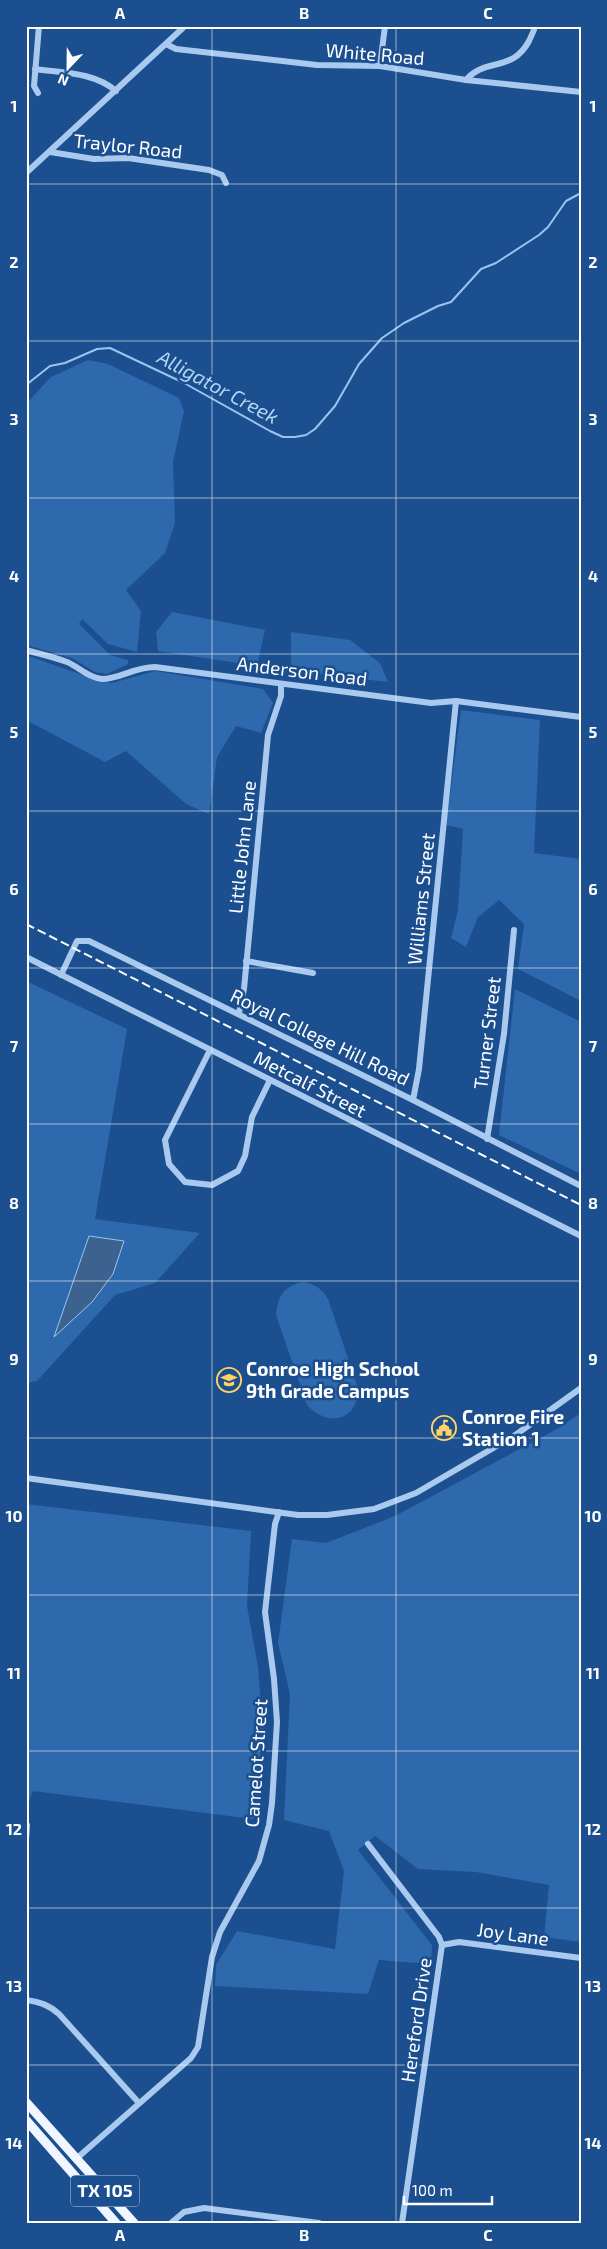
<svg xmlns="http://www.w3.org/2000/svg" width="607" height="2249" viewBox="0 0 607 2249" font-family="'Exo 2',sans-serif">
  <style>
    .green { fill: #2e69ad }
    .water { fill: #3c6290; stroke: #9cc4f0 }
    .lines { fill: none; stroke-linecap: round; stroke-linejoin: round }
    .stream { stroke: #9cc4f0; stroke-width: 2 }
    .minor { stroke: #a9c9ee; stroke-width: 6 }
    .major { stroke: #f0f6ff; stroke-width: 9 }
    .rail { stroke: #fff; stroke-width: 2; stroke-dasharray: 9 4; stroke-linecap: butt }
    .grid { fill: none; stroke: #fff; stroke-width: 1; stroke-opacity: 0.55 }
    .labels { text-anchor: middle; stroke-width: 5; stroke-linejoin: round; paint-order: stroke }
    .shield { fill: #1b4f8f; stroke: #bbcadd; stroke-width: 1 }
    .shield-label { font-size: 18px; font-weight: bold; fill: #fff }
    .street-label { font-size: 19px; fill: #fff; stroke: #1b4f8f }
    .poi-label { font-size: 19px; font-weight: bold; fill: #fff; stroke: #1b4f8f; text-anchor: start }
    .water-label { font-size: 20px; font-style: italic; fill: #b5d3f5; stroke: #1b4f8f }
    .neatline { fill: none; stroke: #fff; stroke-width: 2 }
    .grid-label { font-size: 16px; text-anchor: middle; font-weight: bold; fill: #fff }
  </style>
  <rect width="100%" height="100%" fill="#1b4f8f"/>
  <g class="green">
    <polygon points="88,360 108,364 179,398 184,411 173,462 175,523 165,553 126,590 141,611 137,652 108,644 82,619 79,624 110,655 128,660 128,664 107,674 95,672 72,658 26,645 26,404 51,377"/>
    <polygon points="172,612 265,630 257,666 158,651 156,632"/>
    <polygon points="291,632 350,640 380,663 388,682 291,671"/>
    <polygon points="26,655 94,679 112,683 155,671 263,689 273,703 261,733 236,726 217,757 209,814 186,804 126,751 105,762 26,720"/>
    <polygon points="461,710 540,720 534,853 581,859 581,1001 518,969 524,924 499,900 478,917 466,947 451,938 458,910 463,829 446,825"/>
    <polygon points="26,981 127,1029 95,1219 200,1233 155,1283 115,1295 37,1381 26,1383"/>
    <polygon points="515,989 581,1022 581,1174 499,1135"/>
    <path d="M302,1282C314,1284 321,1287 328,1299L358,1388C358,1421 328,1428 307,1405L276,1315C278,1296 283,1287 302,1282Z"/>
    <polygon points="581,1413 581,1942 544,1937 549,1885 476,1872 418,1869 375,1836 358,1850 432,1945 431,1964 379,1960 368,1994 215,1986 216,1965 237,1931 335,1949 344,1871 329,1831 284,1820 290,1694 278,1643 292,1539 326,1543 395,1516 557,1429"/>
    <polygon points="26,1504 251,1531 247,1606 258,1667 263,1730 253,1819 33,1791 26,1809"/>
  </g>
  <polygon class="water" points="89,1236 124,1241 113,1274 92,1302 54,1337"/>
  <g class="lines">
    <polyline class="stream" points="26,385 50,366 65,363 97,349 110,348 184,383 270,431 283,437 295,437 306,435 315,429 335,406 359,364 382,338 404,323 438,306 451,302 481,269 496,263 539,235 548,227 566,201 581,193"/>
    <g class="minor">
      <polyline points="168,45 176,49 317,65 380,66 466,80 581,92"/>
      <polyline points="380,66 385,26"/>
      <path d="M35,69C63,73 94,72 116,91"/>
      <path d="M466,80C485,57 512,73 529,41C531,36 534,32 535,26"/>
      <polyline points="38,93 34,86 39,26"/>
      <polyline points="50,152 94,159 128,158 209,170 222,175 226,183"/>
      <polyline points="26,173 185,26"/>
      <path d="M26,650C40,654 54,657 67,662C79,667 89,678 102,679C120,679 134,667 155,667L431,703L456,701L581,717"/>
      <polyline points="26,957 581,1236"/>
      <polyline points="246,961 313,973"/>
      <polyline points="61,975 77,941 89,941 413,1100 581,1186"/>
      <polyline points="239,1013 244,989 268,735 281,696 281,685"/>
      <polyline points="210,1050 165,1140 169,1164 185,1182 212,1185 238,1171 245,1156 252,1117 270,1080"/>
      <polyline points="413,1100 419,1069 456,701"/>
      <polyline points="487,1139 504,1034 514,930"/>
      <polyline points="26,1478 298,1515 327,1515 374,1509 416,1493 514,1436 581,1388"/>
      <polyline points="26,1839 27,1825"/>
      <polyline points="368,1844 439,1937 442,1945 402,2223"/>
      <polyline points="442,1945 459,1942 581,1958"/>
      <path d="M26,2000C40,2002 49,2005 59,2014L139,2103"/>
      <polyline points="76,2159 191,2058 198,2047 212,1957 220,1932 259,1861 269,1825 272,1803 277,1722 274,1679 265,1612 275,1524 279,1512"/>
      <polyline points="171,2223 184,2212 204,2208 319,2223"/>
    </g>
    <g class="major">
      <polyline points="26,2102 134,2223"/>
      <polyline points="26,2120 116,2223"/>
    </g>
    <polyline class="rail" points="26,924 581,1205"/>
  </g>
  <path class="grid" d="M212,26V2223M396,26V2223M26,184H581M26,341H581M26,498H581M26,654H581M26,811H581M26,968H581M26,1124H581M26,1281H581M26,1438H581M26,1595H581M26,1751H581M26,1908H581M26,2065H581"/>
  <defs>
    <symbol id="school-ring" viewBox="-11 -11 22 22"><circle r="9.5" fill="#1b4f8f" stroke="#ffd166" stroke-width="1.5"/><path d="M0-5L7-2L0 1L-7-2ZM-4 1L0 2.5L4 1V4Q0 6-4 4Z" fill="#ffd166"/></symbol>
    <symbol id="civic-ring" viewBox="-11 -11 22 22"><circle r="9.5" fill="#1b4f8f" stroke="#ffd166" stroke-width="1.5"/><path d="M-.6-6.5H3V-4.5H.6V-3L4-1V1h2V6H-6V1h2V-1L-.6-3ZM-1.2 2.5V6h2.4V2.5Z" fill="#ffd166"/></symbol>
  </defs>
  <g fill-rule="evenodd">
    <use href="#school-ring" x="215" y="1366" width="28" height="28"/>
    <use href="#civic-ring" x="430" y="1414" width="28" height="28"/>
  </g>
  <g class="labels">
    <rect class="shield" x="71" y="2175.5" width="68" height="31" rx="4"/>
    <g class="shield-label">
      <text x="105" y="2197">TX 105</text>
    </g>
    <g class="street-label">
      <text transform="translate(375 54) rotate(5)" y="7">White Road</text>
      <text transform="translate(128 146) rotate(6)" y="7">Traylor Road</text>
      <text transform="translate(302 671) rotate(7)" y="7">Anderson Road</text>
      <text transform="translate(242 847) rotate(-84)" y="7">Little John Lane</text>
      <text transform="translate(421 899) rotate(-84)" y="7">Williams Street</text>
      <text transform="translate(487 1033) rotate(-83)" y="7">Turner Street</text>
      <text transform="translate(320 1037) rotate(26)" y="7">Royal College Hill Road</text>
      <text transform="translate(310 1084) rotate(27)" y="7">Metcalf Street</text>
      <text transform="translate(256 1763) rotate(-86)" y="7">Camelot Street</text>
      <text transform="translate(513 1934) rotate(8)" y="7">Joy Lane</text>
      <text transform="translate(416 2020) rotate(-82)" y="7">Hereford Drive</text>
    </g>
    <g class="poi-label">
      <text x="246" y="1376">Conroe High School<tspan x="246" dy="22">9th Grade Campus</tspan></text>
      <text x="462" y="1424">Conroe Fire<tspan x="462" dy="22">Station 1</tspan></text>
    </g>
    <g class="water-label">
      <text transform="translate(218 387) rotate(28)" y="7">Alligator Creek</text>
    </g>
  </g>
  <rect width="607" height="2249" fill="none" stroke="#1b4f8f" stroke-width="55"/>
  <g transform="translate(68 68) rotate(202)" stroke="#1b4f8f" stroke-width="4" paint-order="stroke">
  <path d="M0-4L9 19L0 12L-9 19Z" fill="#ffffff"/>
  <text y="-8" font-size="14" font-weight="bold" text-anchor="middle" fill="#ffffff">N</text>
  </g>
  <path d="M404 2196v8h88v-8" fill="none" stroke="#ffffff" stroke-width="2.5"/>
  <text x="412" y="2196" font-size="15" fill="#ffffff" stroke="#1b4f8f" stroke-width="4" paint-order="stroke">100 m</text>
  <rect x="28" y="28" width="552" height="2194" class="neatline"/>
  <g class="grid-label">
    <text x="120" y="19">A</text>
    <text x="304" y="19">B</text>
    <text x="488" y="19">C</text>
    <text x="14" y="112">1</text>
    <text x="593" y="112">1</text>
    <text x="14" y="268">2</text>
    <text x="593" y="268">2</text>
    <text x="14" y="425">3</text>
    <text x="593" y="425">3</text>
    <text x="14" y="582">4</text>
    <text x="593" y="582">4</text>
    <text x="14" y="738">5</text>
    <text x="593" y="738">5</text>
    <text x="14" y="895">6</text>
    <text x="593" y="895">6</text>
    <text x="14" y="1052">7</text>
    <text x="593" y="1052">7</text>
    <text x="14" y="1209">8</text>
    <text x="593" y="1209">8</text>
    <text x="14" y="1365">9</text>
    <text x="593" y="1365">9</text>
    <text x="14" y="1522">10</text>
    <text x="593" y="1522">10</text>
    <text x="14" y="1679">11</text>
    <text x="593" y="1679">11</text>
    <text x="14" y="1835">12</text>
    <text x="593" y="1835">12</text>
    <text x="14" y="1992">13</text>
    <text x="593" y="1992">13</text>
    <text x="14" y="2149">14</text>
    <text x="593" y="2149">14</text>
    <text x="120" y="2241">A</text>
    <text x="304" y="2241">B</text>
    <text x="488" y="2241">C</text>
  </g>
</svg>
